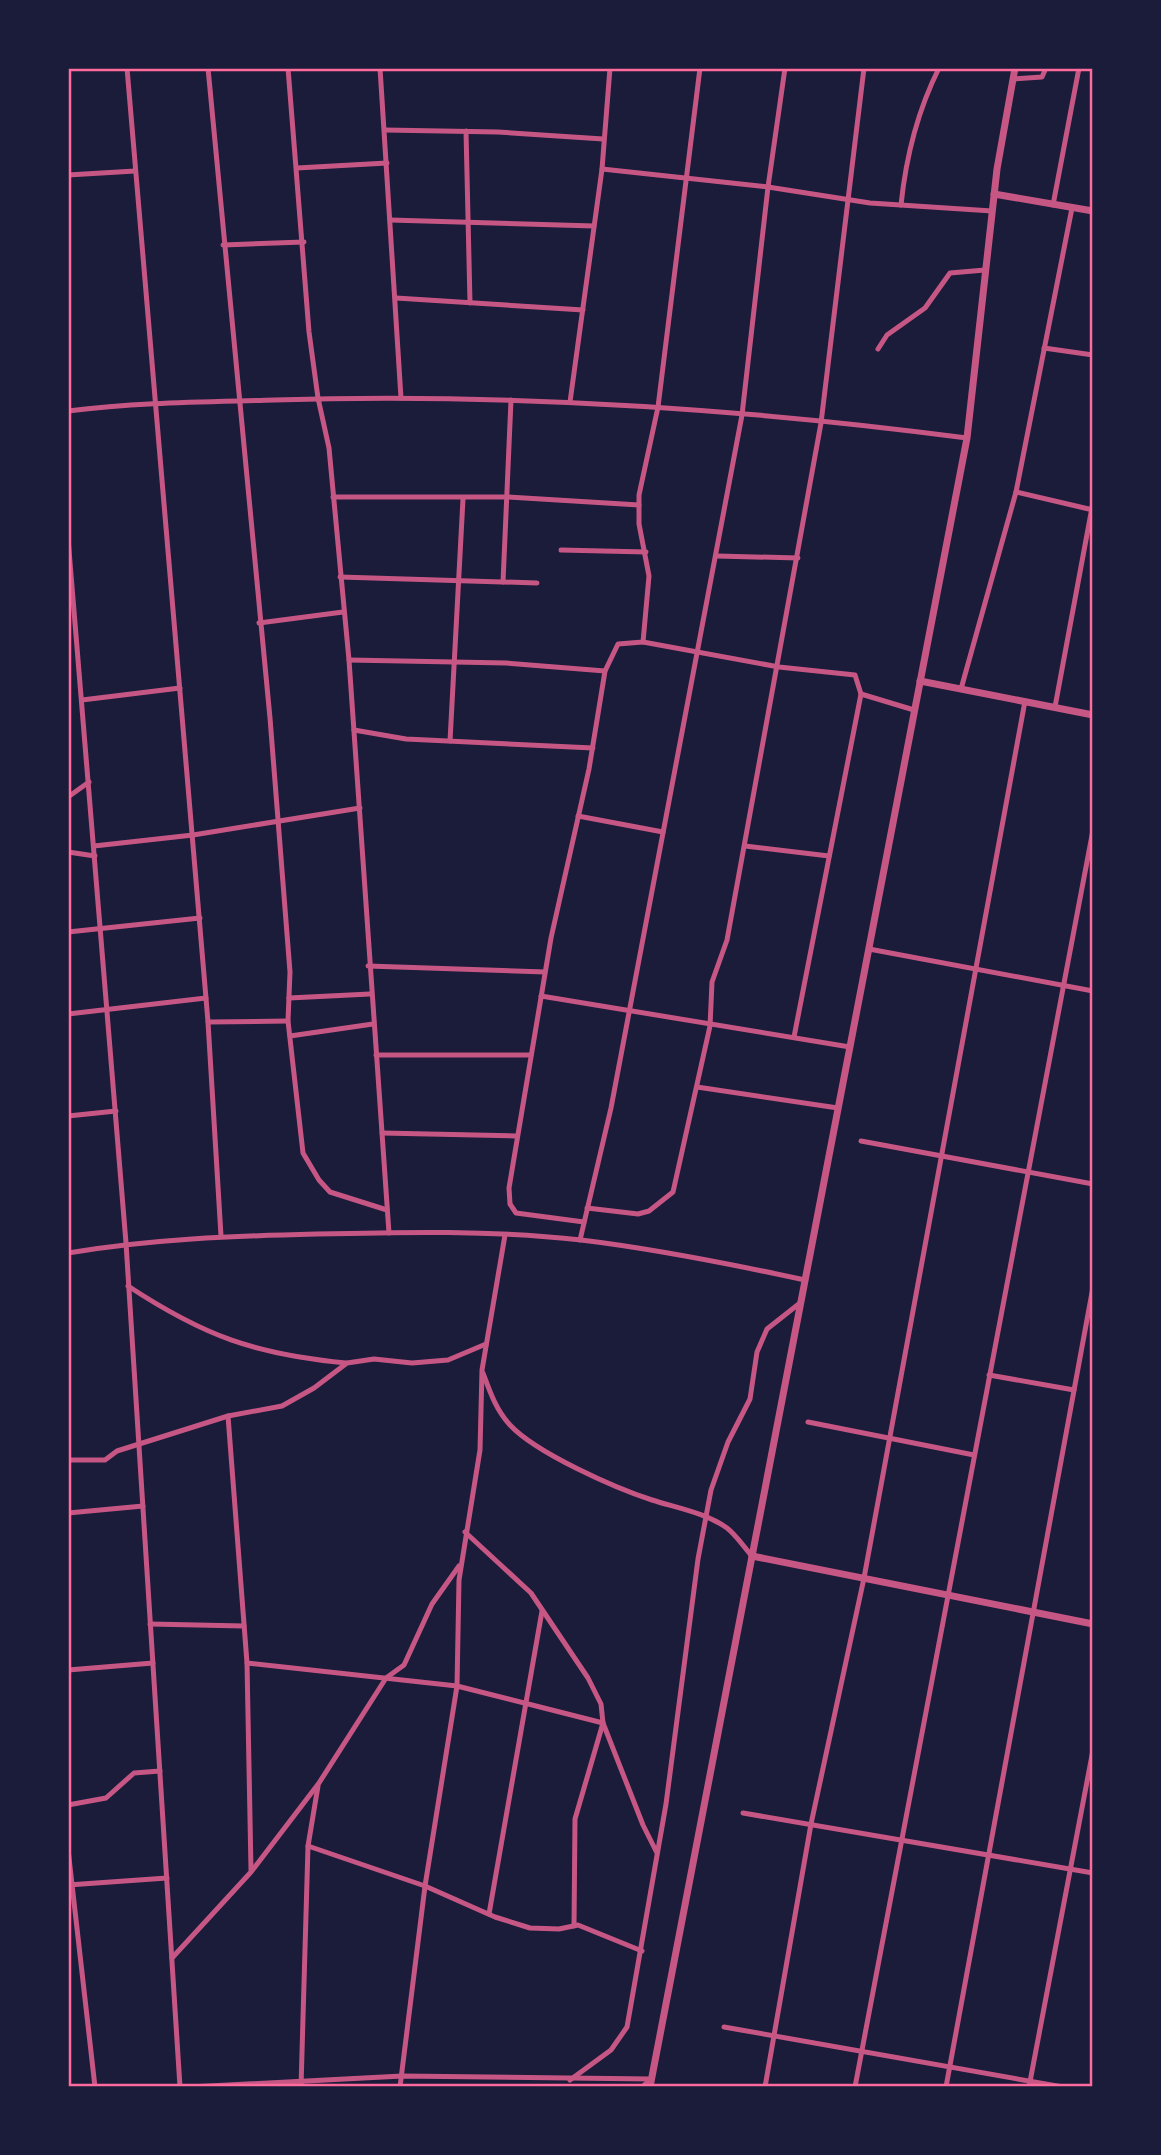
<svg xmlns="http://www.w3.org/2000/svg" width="1161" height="2155" viewBox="0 0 1161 2155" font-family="Karla,sans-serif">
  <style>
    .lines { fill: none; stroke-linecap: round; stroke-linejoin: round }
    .minor { stroke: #c65784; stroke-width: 5 }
    .tertiary { stroke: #c65784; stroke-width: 7 }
    .neatline { fill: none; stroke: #ff6b9d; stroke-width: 2.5 }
  </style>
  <rect width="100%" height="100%" fill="#1b1b3a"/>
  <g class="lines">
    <g class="minor">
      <polyline points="127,68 208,1022 221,1236"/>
      <polyline points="208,68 270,718 290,972 288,1021 303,1153 319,1180 330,1192 387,1210"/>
      <polyline points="288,68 309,332 318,398 329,448 349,660 389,1233"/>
      <polyline points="380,68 401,398"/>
      <polyline points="1013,79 1042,77 1046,68"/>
      <polyline points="385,130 498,132 603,139"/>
      <polyline points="466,131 470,303"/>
      <polyline points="297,168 387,163"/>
      <polyline points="602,169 768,187 870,203 992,211"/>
      <polyline points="68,175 135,171"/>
      <path d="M901,205C906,156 917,112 939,68"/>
      <polyline points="1053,205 1079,68"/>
      <polyline points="390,220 594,226"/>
      <polyline points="223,245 304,242"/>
      <polyline points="396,298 583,310"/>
      <polyline points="1044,348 1093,355"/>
      <polyline points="878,349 887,335 925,308 950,273 985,270"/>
      <polyline points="570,402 602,169 610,68"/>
      <path d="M68,411C139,402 204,402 274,400C505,393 738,408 967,438"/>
      <polyline points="1016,492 1093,510"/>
      <polyline points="333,497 508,497 639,505"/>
      <polyline points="68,538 126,1243 180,2087"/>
      <polyline points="561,550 646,552"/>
      <polyline points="717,556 798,558"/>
      <polyline points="340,577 537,583"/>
      <polyline points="503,582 511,400"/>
      <polyline points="259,623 343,612"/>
      <polyline points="643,642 779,667 855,675 861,694 794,1037"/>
      <polyline points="349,660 506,663 605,671"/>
      <polyline points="961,689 1016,492 1072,208"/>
      <polyline points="861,694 914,710"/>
      <polyline points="82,700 180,688"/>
      <polyline points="1055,707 1093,502"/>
      <polyline points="354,730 406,739 593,748"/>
      <polyline points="450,741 463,499"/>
      <polyline points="68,797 89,782"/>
      <polyline points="578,816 663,832"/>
      <polyline points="94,846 193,835 360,808"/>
      <polyline points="745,846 829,856"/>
      <polyline points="68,852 95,856"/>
      <polyline points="68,932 200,918"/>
      <polyline points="869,949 1093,991"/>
      <polyline points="368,966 545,972"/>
      <polyline points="541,996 850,1047"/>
      <polyline points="289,998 370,994"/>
      <polyline points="68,1014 206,998"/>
      <polyline points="208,1022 288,1021"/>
      <polyline points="290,1036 373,1024"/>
      <polyline points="376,1055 531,1055"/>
      <polyline points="697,1087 838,1108"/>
      <polyline points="68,1116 116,1111"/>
      <polyline points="382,1133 516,1136"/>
      <polyline points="861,1141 1093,1184"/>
      <polyline points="587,1208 638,1214 649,1211 673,1192 710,1026 712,982 727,940 821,423 864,68"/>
      <polyline points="584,1222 516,1213 510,1204 509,1188 551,938 589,769 605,671 618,644 643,642 649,576 639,524 639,495 658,407 700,68"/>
      <polyline points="580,1240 611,1108 742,415 768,187 785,68"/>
      <path d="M68,1253C151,1239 233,1236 316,1234C404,1232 493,1230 581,1240C656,1249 731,1264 805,1280"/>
      <path d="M128,1286C204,1336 254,1354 346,1363"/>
      <path d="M483,1373C490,1392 496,1410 510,1425C536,1453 615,1488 652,1500C677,1508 706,1513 727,1528C736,1535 744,1547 752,1556"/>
      <polyline points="989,1375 1074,1390"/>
      <polyline points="228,1416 247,1663 251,1870"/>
      <polyline points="808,1422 974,1455"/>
      <polyline points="68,1460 105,1460 117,1451 228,1416 282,1406 314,1388 347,1363 374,1359 412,1363 448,1360 486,1344"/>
      <polyline points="68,1513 143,1506"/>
      <polyline points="465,1532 531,1593 588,1678 601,1704 603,1723 643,1825 657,1853"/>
      <polyline points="150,1624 244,1626"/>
      <polyline points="247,1663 457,1686 603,1723 575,1819 574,1926"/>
      <polyline points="68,1670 153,1663"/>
      <polyline points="68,1805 106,1798 134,1773 160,1771"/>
      <polyline points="743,1813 1093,1873"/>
      <polyline points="308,1846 425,1886 495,1917 530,1928 559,1929 578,1925 642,1951"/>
      <polyline points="68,1849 95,2087"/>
      <polyline points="68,1885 167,1878"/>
      <polyline points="489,1914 542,1611"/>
      <polyline points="172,1958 251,1872 319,1783 386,1678 404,1665 432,1604 459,1566"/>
      <polyline points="724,2027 1063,2087"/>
      <polyline points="570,2080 611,2050 627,2027 666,1804 698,1559 711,1490 728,1442 750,1399 757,1352 767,1329 800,1303"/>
      <polyline points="190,2087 402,2076 651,2079"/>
      <polyline points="301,2087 308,1846 318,1786"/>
      <polyline points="400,2087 425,1886 457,1686 459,1580 480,1450 482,1370 505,1235"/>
      <polyline points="642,2087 651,2079"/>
      <polyline points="765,2087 811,1824 864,1578 1025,701"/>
      <polyline points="855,2087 1093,830"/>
      <polyline points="946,2087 1093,1287"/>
      <polyline points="1029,2087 1093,1750"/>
    </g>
    <g class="tertiary">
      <polyline points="994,194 1093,211"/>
      <polyline points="920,681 1093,715"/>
      <polyline points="752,1556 1093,1624"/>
      <polyline points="650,2087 967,438 997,169 1015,68"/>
    </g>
  </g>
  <rect width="1161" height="2155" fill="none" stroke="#1b1b3a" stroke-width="140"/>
  <rect x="70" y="70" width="1021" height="2015" class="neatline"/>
</svg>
